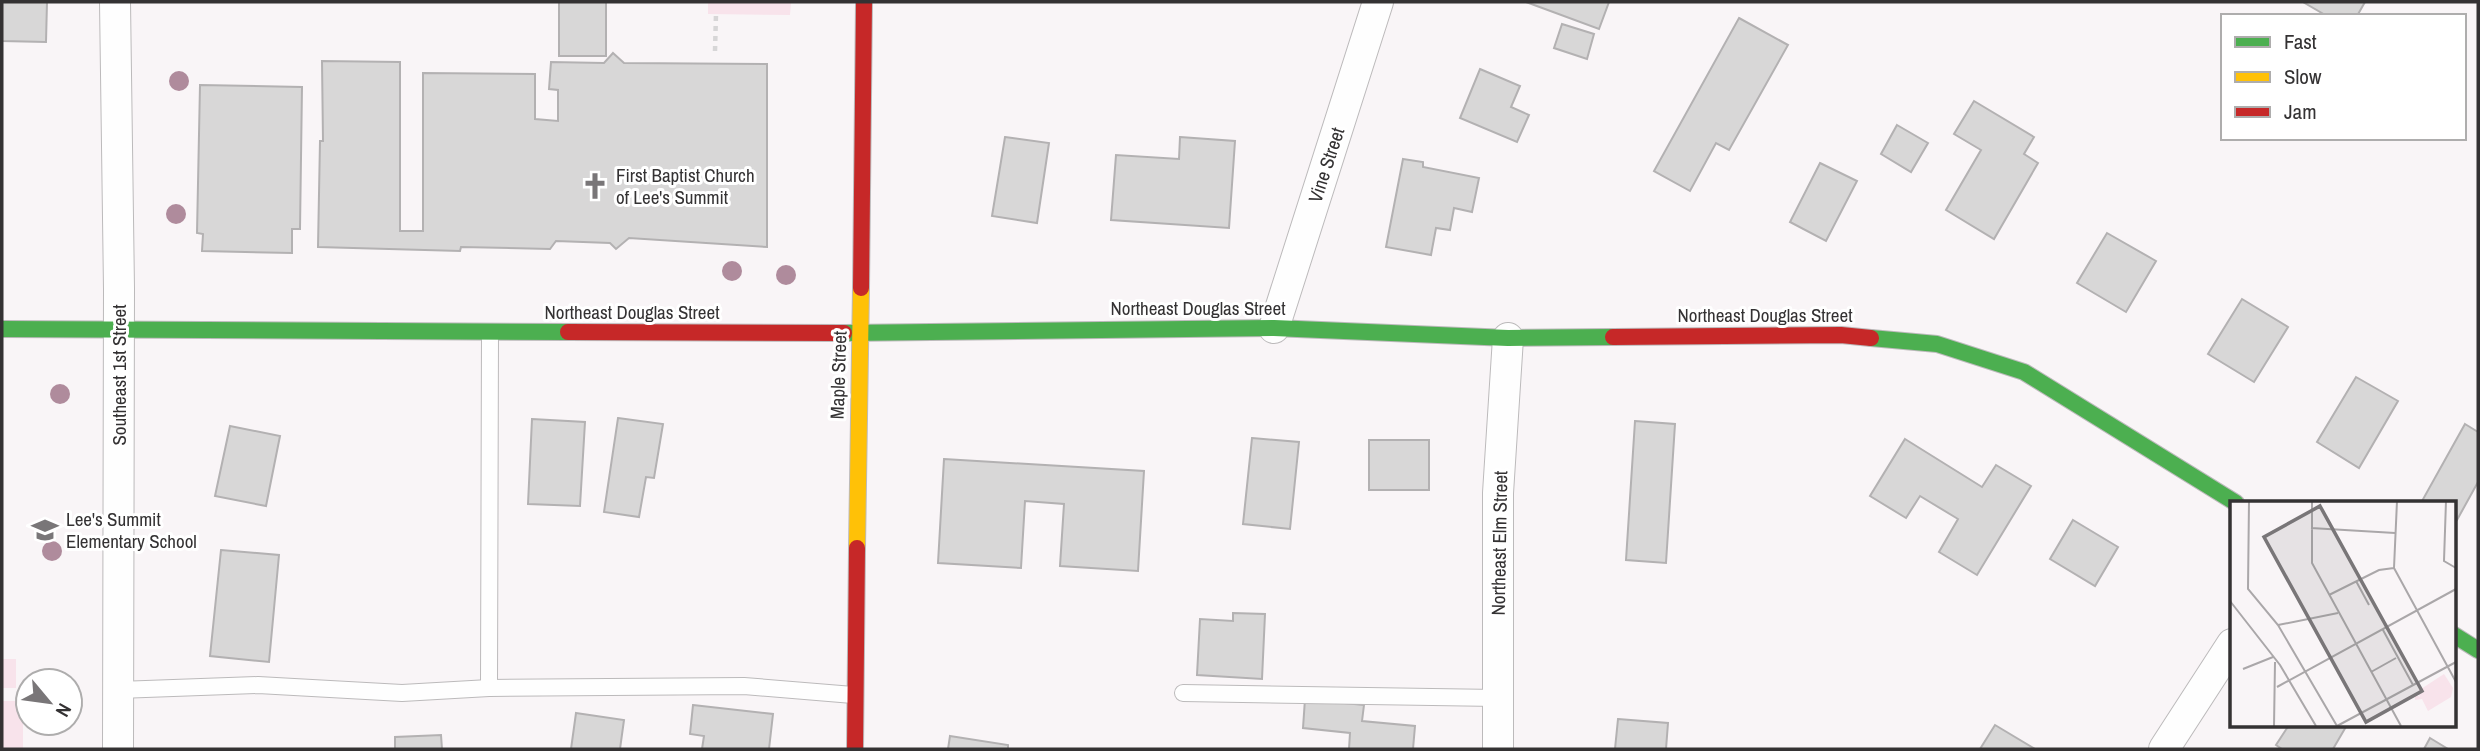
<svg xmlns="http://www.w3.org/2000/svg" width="2480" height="751" viewBox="0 0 2480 751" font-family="'Archivo Narrow',sans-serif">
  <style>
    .green { fill: #f8e3eb }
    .building { fill: #d8d7d7; stroke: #b3b1b2; stroke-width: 2 }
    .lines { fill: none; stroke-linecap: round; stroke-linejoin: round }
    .lane-casing { stroke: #bcbabb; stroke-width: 18 }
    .street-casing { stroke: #bcbabb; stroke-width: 32 }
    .fast-casing { stroke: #bcbabb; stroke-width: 18 }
    .slow-casing { stroke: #bcbabb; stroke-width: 18 }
    .jam-casing { stroke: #bcbabb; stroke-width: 18 }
    .path { stroke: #d7d6d7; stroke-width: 4.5; stroke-dasharray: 5 5; stroke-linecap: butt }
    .lane { stroke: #fefefe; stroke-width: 16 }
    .street { stroke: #fefefe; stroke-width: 30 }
    .fast { stroke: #4caf50; stroke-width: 16 }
    .slow { stroke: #ffc107; stroke-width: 16 }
    .jam { stroke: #c62828; stroke-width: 16 }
    .tree { fill: #af8b9c }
    .labels { text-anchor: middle; stroke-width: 6; stroke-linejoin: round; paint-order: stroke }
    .street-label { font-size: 19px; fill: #343233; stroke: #fff }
    .poi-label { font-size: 19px; fill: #343233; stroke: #fff; text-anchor: start }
    .inset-road { fill: none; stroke: #aaa7a9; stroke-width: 2 }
    .view { fill: #797678; fill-opacity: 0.15; stroke: #797678; stroke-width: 3.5 }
    .inset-edge { fill: none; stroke: #343233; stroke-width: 3.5 }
  </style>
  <rect width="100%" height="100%" fill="#f9f5f7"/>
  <g class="green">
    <polygon points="708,2 791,2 790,15 708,14"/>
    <rect x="2" y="659" width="14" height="29"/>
    <rect x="2" y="701" width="21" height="48"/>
  </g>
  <g class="building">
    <polygon points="2,2 47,2 46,42 2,41"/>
    <rect x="559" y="2" width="47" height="54"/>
    <polygon points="1526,2 1609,2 1599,29"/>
    <polygon points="2303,2 2365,2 2357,16 2327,16"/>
    <polygon points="1739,18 1788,45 1729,150 1716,143 1690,191 1654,171"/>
    <polygon points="1562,24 1594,34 1587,59 1554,48"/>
    <polygon points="613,53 624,63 767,64 767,247 629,238 616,249 610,243 556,241 550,249 461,247 460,251 318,247 320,141 323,141 322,61 400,62 400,231 423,231 423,73 535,74 535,119 558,121 558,90 549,89 551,62 604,63"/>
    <polygon points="1480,69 1520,86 1511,107 1529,115 1517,142 1460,118"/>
    <polygon points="200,85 302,87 300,229 292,229 292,253 202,251 203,234 197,233"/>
    <polygon points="1974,101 2034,137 2024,154 2038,163 1994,239 1946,210 1981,150 1954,134"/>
    <polygon points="1897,125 1928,143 1911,172 1881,154"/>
    <polygon points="1005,137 1049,143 1037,223 992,216"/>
    <polygon points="1180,137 1235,141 1229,228 1111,220 1116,155 1179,159"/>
    <polygon points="1403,159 1423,162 1423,167 1479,178 1472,212 1454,208 1450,230 1436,228 1431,255 1386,247"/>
    <polygon points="1820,163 1857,181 1826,241 1790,222"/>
    <polygon points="2107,233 2156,261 2126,312 2077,283"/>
    <polygon points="2242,299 2288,327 2254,382 2208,354"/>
    <polygon points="2356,377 2398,401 2359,468 2317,442"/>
    <polygon points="618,418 663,424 654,478 646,477 639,517 604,512"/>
    <polygon points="532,419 585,422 580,506 528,504"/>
    <polygon points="1635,421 1675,424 1666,563 1626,560"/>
    <polygon points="2465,424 2478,432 2478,482 2457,520 2454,519 2454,503 2422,501"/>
    <polygon points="230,426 280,436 266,506 215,496"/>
    <polygon points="1252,438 1299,442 1290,529 1243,524"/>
    <polygon points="1905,439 1982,487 1996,465 2031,486 1977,575 1939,552 1958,519 1920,496 1906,518 1870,496"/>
    <rect x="1369" y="440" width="60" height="50"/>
    <polygon points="944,459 1144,471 1138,571 1060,566 1064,504 1025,501 1021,568 938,563"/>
    <polygon points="2073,520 2118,547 2095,586 2050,559"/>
    <polygon points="221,550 279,555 269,662 210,656"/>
    <polygon points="1233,613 1265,614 1262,679 1197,675 1200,619 1233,621"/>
    <polygon points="1305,699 1364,705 1362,721 1415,726 1413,749 1349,749 1350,733 1303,728"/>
    <polygon points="693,705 773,714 769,749 702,749 704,736 690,734"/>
    <polygon points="576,713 624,720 620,749 571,749"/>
    <polygon points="1618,719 1668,723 1666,749 1615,749"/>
    <polygon points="1995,725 2035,749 1980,749"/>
    <polygon points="2289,725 2347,725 2333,749 2282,749 2276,745"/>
    <polygon points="441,735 442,749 395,749 395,737"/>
    <polygon points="950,736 1008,745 1008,749 948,749"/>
    <polygon points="2430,738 2448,749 2424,749"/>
  </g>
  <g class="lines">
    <defs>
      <g id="lane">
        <polyline points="489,688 490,332"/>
        <polyline points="118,690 258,685 402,693 489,688 744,686 853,695"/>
        <polyline points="1183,693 1497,698"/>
      </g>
      <g id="street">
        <polyline points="115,2 119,289 118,749"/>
        <polyline points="1274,328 1378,2"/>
        <polyline points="1498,749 1498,493 1508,338"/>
        <polyline points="2164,749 2232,644"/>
      </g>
      <g id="fast">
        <polyline points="2,329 568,332"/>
        <polyline points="844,333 1274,328 1508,338 1613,337"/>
        <polyline points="1871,338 1937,344 2024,372 2236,503"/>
        <polyline points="2454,635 2478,650"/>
      </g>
      <polyline id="slow" points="857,548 861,288"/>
      <g id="jam">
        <polyline points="861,288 864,2"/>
        <polyline points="568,332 844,333"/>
        <polyline points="1613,337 1841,335 1871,338"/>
        <polyline points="855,749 857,548"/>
      </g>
    </defs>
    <use href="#lane" class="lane-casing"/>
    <use href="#street" class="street-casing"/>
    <use href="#fast" class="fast-casing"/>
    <use href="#slow" class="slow-casing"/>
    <use href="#jam" class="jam-casing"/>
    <polyline class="path" points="715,51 716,14"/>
    <use href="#lane" class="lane"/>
    <use href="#street" class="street"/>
    <use href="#fast" class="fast"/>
    <use href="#slow" class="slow"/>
    <use href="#jam" class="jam"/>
  </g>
  <g class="tree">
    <circle cx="179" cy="81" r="10"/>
    <circle cx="176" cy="214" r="10"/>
    <circle cx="732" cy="271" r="10"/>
    <circle cx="786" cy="275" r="10"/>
    <circle cx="60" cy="394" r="10"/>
    <circle cx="52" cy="551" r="10"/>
  </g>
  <defs>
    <symbol id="church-bare" viewBox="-9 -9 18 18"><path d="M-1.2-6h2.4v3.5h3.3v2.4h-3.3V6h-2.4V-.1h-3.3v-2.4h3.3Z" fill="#797678" stroke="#fff" stroke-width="2.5" paint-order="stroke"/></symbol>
    <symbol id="school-bare" viewBox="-9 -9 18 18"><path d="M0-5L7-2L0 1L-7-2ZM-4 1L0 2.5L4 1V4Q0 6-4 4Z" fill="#797678" stroke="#fff" stroke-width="2.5" paint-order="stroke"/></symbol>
  </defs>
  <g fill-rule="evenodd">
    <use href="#church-bare" x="576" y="167" width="38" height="38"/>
    <use href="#school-bare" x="26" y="511" width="38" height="38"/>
  </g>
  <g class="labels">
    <g class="street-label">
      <text transform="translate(1326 165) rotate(-72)" y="7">Vine Street</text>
      <text x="1198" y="315">Northeast Douglas Street</text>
      <text x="632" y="319">Northeast Douglas Street</text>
      <text x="1765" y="322">Northeast Douglas Street</text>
      <text transform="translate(119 375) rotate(-90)" y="7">Southeast 1st Street</text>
      <text transform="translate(838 375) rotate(-88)" y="7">Maple Street</text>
      <text transform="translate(1499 543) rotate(-89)" y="7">Northeast Elm Street</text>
    </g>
    <g class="poi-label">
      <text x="616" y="182">First Baptist Church<tspan x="616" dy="22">of Lee's Summit</tspan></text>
      <text x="66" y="526">Lee's Summit<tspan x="66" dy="22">Elementary School</tspan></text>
    </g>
  </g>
  <g transform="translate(2230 501)">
    <rect width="226" height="226" fill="#f9f5f7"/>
    <path d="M214,173L223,187L221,196L198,210L192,198L185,199V193L190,196L188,190Z" fill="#f8e3eb"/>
    <path class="inset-road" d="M19,0L18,88L48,124L107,225M82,0V62L171,225M167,0L164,67L226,181M216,0L214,60L226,67M81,27L165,32M126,80L139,104M99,94L149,69L164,67M0,100L50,164L86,225M48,124L108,112M153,129L183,184M13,168L43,156M141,171L166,157M47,186L226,88M44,225L45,161M107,225L226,161"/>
    <path class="view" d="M90,5L192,190L136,221L34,36Z"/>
    <rect width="226" height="226" class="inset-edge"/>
  </g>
  <rect width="2480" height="751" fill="none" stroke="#343233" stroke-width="7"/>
  <rect x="2221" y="14" width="245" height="126" fill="#ffffff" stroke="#aeadad" stroke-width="2"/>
  <rect x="2235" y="37" width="35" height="10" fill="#4caf50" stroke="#aeadad" stroke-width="2"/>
  <text x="2284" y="49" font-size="21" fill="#343233">Fast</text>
  <rect x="2235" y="72" width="35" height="10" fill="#ffc107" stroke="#aeadad" stroke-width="2"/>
  <text x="2284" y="84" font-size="21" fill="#343233">Slow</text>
  <rect x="2235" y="107" width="35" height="10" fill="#c62828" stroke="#aeadad" stroke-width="2"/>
  <text x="2284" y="119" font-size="21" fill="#343233">Jam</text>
  <g transform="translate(49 702) rotate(119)"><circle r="33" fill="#ffffff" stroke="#aeadad" stroke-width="2"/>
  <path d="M0-5L12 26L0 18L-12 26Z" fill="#797678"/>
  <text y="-10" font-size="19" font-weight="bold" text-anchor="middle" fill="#343233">N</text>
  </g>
</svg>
